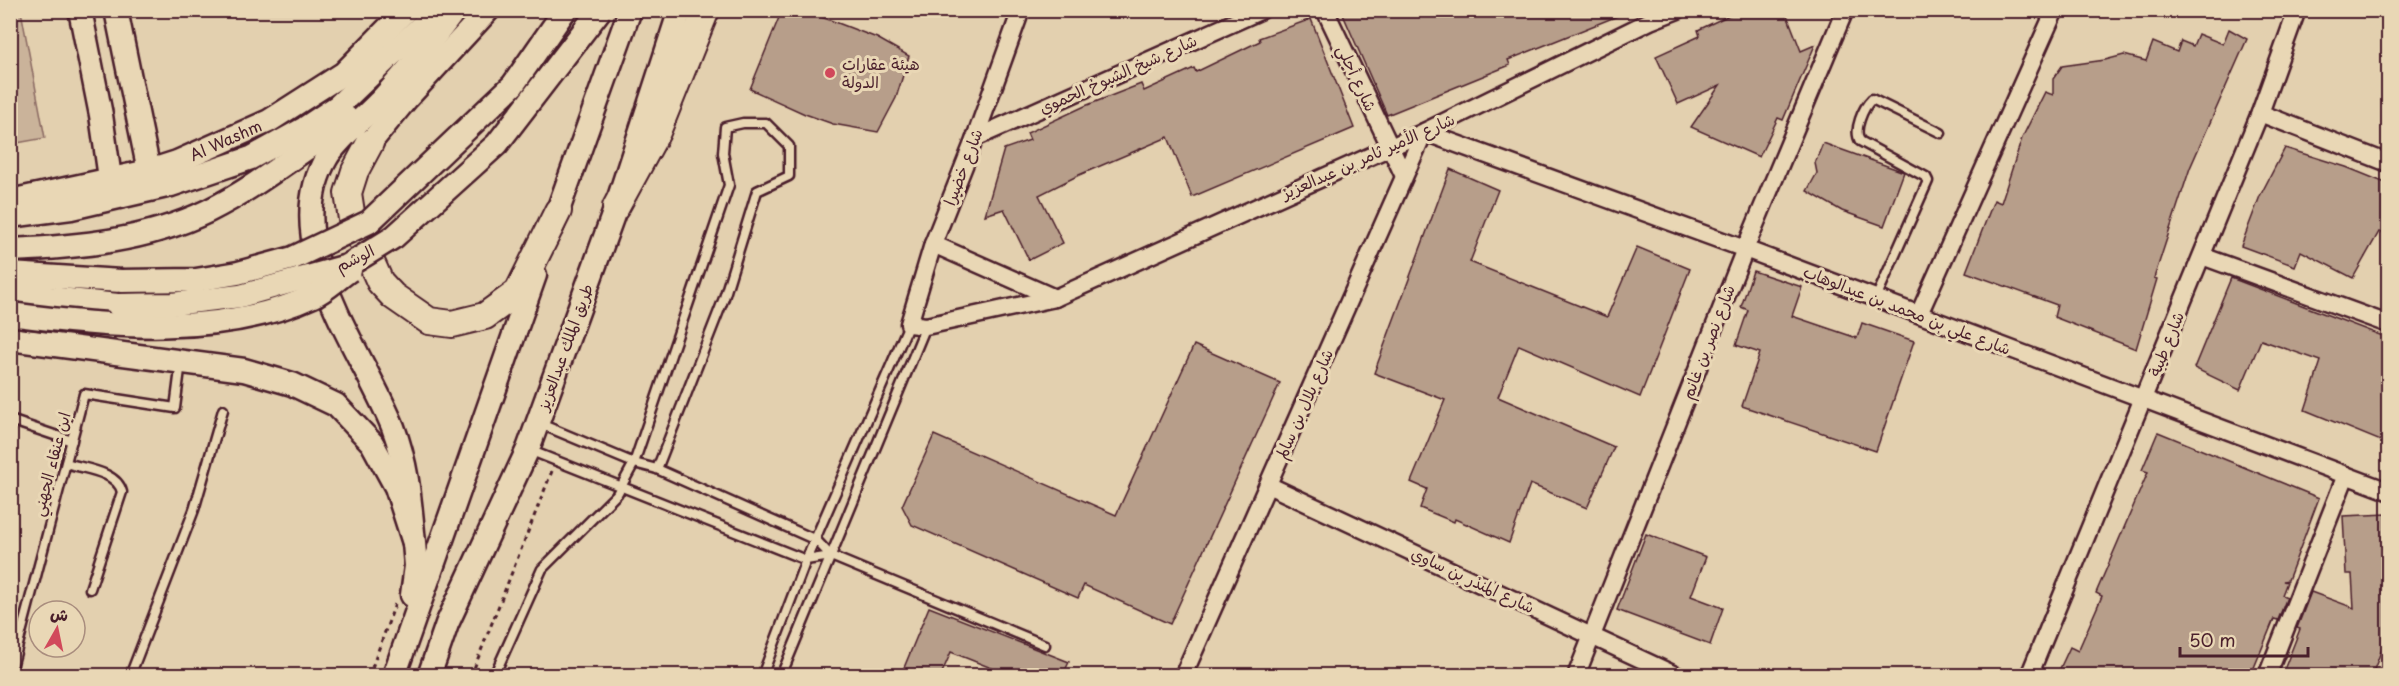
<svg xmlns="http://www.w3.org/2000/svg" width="2399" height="686" viewBox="0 0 2399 686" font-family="'Playpen Sans','Playpen Sans Arabic',sans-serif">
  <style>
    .green { fill: #cab39a; stroke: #8a6962; stroke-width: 1.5 }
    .building { fill: #b79e8a; stroke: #4a1f2b; stroke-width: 1.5 }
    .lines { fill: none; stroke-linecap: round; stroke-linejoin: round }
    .lane-casing { stroke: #4a1f2b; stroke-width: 13 }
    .street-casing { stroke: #4a1f2b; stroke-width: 21 }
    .secondary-casing { stroke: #4a1f2b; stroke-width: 27 }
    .primary-casing { stroke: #4a1f2b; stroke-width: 30 }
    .path { stroke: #4a1f2b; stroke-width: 3; stroke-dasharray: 4.5 4.5; stroke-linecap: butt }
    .lane { stroke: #e9d7b5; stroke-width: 8 }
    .street { stroke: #e9d7b5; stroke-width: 16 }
    .secondary { stroke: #e9d7b5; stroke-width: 22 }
    .primary { stroke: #e9d7b5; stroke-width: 26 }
    .secondary-bridge-casing { stroke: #4a1f2b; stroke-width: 27; stroke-linecap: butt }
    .secondary-bridge { stroke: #e9d7b5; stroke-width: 22 }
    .poi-dot { fill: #d1495b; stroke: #e9d7b5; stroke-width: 2 }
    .labels { text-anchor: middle; stroke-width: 6; stroke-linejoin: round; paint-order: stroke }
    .poi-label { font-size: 16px; fill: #4a1f2b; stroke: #e9d7b5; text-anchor: start }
    .street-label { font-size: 16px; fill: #4a1f2b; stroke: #e9d7b5 }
  </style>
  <rect width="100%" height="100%" fill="#e3d0af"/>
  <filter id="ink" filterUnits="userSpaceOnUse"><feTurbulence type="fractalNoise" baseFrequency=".0167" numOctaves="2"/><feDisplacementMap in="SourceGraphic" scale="12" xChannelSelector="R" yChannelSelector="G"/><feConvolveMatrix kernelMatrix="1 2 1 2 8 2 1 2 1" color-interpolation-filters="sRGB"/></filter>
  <g filter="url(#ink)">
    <polygon class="green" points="11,10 21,11 45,138 11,144"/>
    <g class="building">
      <polygon points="782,10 811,14 830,20 877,38 909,56 896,98 878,132 833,124 805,114 750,89"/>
      <polygon points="1341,10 1630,10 1630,11 1508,60 1510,65 1387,115"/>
      <polygon points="1740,10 1785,10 1801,51 1815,45 1783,120 1778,118 1759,157 1691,127 1720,85 1678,104 1656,56 1700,36 1698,30"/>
      <polygon points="1311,19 1354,128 1192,197 1168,137 1079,175 1039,195 1063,243 1029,260 1004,209 985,215 1004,149 1030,140 1027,133 1085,106 1141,84 1144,91 1194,68 1196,72 1260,41 1259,38"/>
      <polygon points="2229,29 2247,39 2190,168 2154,278 2157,279 2136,349 2054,317 2057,305 1966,272 1994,200 2001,203 2022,138 2045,92 2053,95 2053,79 2062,66 2105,60 2124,55 2146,61 2153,42 2177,52 2181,41 2193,46 2198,34 2223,44"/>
      <polygon points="1823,143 1904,172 1884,226 1842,211 1807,191 1817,173 1815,163"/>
      <polygon points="2285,148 2346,167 2388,184 2388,235 2379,232 2353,278 2301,251 2295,266 2241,246 2260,196"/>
      <polygon points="1450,169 1498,190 1470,262 1607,317 1637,247 1690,269 1640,397 1519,345 1498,397 1614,447 1587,508 1530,484 1509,543 1455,519 1454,522 1420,508 1427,489 1411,482 1445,400 1374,373"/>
      <polygon points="1753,271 1802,287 1792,316 1857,338 1862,323 1914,341 1876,451 1742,406 1760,353 1736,345 1748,310 1741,307"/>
      <polygon points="2231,278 2388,338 2388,444 2305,410 2321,361 2261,340 2240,390 2194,368"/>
      <polygon points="1194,345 1280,383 1170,624 1084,585 1078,598 912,525 902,506 934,435 1116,515"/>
      <polygon points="2158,432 2319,498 2288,580 2283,581 2287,582 2282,595 2287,597 2278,620 2274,619 2251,675 2057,675 2070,647 2078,651 2102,596 2096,593 2148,472 2142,470"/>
      <polygon points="2388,514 2388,633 2372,675 2282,675 2300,629 2297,628 2311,592 2354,608 2352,574 2346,574 2343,516"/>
      <polygon points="1646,534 1706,557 1691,596 1723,608 1710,645 1617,610"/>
      <polygon points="929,607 1069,662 1063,675 1009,675 951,652 941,675 901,675"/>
    </g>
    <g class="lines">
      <defs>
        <g id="lane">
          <path d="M1876,298L1928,181L1926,177L1860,141C1853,130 1863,108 1872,99L1941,133"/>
          <polyline points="10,420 72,441"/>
          <polyline points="538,423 634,463 657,469 816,540 831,556 1045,645"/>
          <polyline points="529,450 806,560 831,556"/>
          <path d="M66,463C84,469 117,471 122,492L90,589"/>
          <polyline points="10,675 84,394 175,408 181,362"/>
          <polyline points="130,676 194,510 223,410"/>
          <polyline points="494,676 542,569 617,494 634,463 729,185 723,153 725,127 743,123 766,123 789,146 789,176 757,191 724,298 657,469"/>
          <polyline points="762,676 806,560 909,324"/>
          <polyline points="781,676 926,326"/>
        </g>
        <g id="street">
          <polyline points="1021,10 975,138 933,244 909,324 926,326 1055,298 1424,132 1650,21 1678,10"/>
          <polyline points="1325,10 1404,176"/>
          <polyline points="2260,113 2388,163"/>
          <polyline points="975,138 1262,10"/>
          <polyline points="933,244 1055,298"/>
          <polyline points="2202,256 2388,324"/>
          <polyline points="1919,314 2055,10"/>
          <polyline points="1268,485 1677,676"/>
          <polyline points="1183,676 1424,132 1745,249 2388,491"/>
          <polyline points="1576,676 1745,249 1845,10"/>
          <polyline points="2029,676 2260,113 2297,10"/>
          <polyline points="2267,676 2346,475"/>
        </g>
        <g id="secondary">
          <polyline points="80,10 101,115 110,178"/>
          <polyline points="116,10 149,171"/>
          <polyline points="370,143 407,98 488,10"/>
          <path id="s1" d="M10,201L149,171L177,162L269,121L344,73L406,10"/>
          <polyline points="10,216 71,208 171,185 251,158 305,128 338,106 438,10"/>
          <polyline points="552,227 630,10"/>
          <path d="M10,250C78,247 146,241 208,211C253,189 294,156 335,129L346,117"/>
          <polyline points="10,274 121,281"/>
          <polyline points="10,294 118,305"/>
          <polyline points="10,339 244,370 292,384 336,405 372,443 396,487 414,543 416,566 412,595"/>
          <path d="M414,543C410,501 408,467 393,427C362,349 276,242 327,157C336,142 366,115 380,101C407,72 431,42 455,10"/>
          <polyline points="394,676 535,275"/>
          <polyline points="429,676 447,624 528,449 616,207 680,10"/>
        </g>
        <g id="primary">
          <polyline points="370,143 355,171 348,193 352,219 380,282 393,296 429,321 452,324 485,316 518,292 558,211"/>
          <polyline points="616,207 657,132 706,10"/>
        </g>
      </defs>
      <use href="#lane" class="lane-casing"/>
      <use href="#street" class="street-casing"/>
      <use href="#secondary" class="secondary-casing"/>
      <use href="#primary" class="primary-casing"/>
      <g class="path">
        <polyline points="369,676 395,604"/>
        <polyline points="471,676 552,471"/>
      </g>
      <use href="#lane" class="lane"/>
      <use href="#street" class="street"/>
      <use href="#secondary" class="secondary"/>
      <use href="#primary" class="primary"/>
      <defs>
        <g id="secondary-bridge">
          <polyline points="121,281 196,280 238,273 293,258 369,222 513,85 565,10"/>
          <polyline points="118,305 172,304 240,296 347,266 394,237 497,144 600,10"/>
          <path d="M10,314C107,327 222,338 313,296C326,290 338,278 350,270"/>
        </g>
      </defs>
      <use href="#secondary-bridge" class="secondary-bridge-casing"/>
      <use href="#secondary-bridge" class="secondary-bridge"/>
    </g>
  </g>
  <circle class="poi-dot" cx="830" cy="73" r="6"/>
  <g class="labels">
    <g class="poi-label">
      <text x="842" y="70">هيئة عقارات<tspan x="842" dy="18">الدولة</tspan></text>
    </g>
    <g class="street-label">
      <text transform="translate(1118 74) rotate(-24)" y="6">شارع شيخ الشيوخ الحموي</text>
      <text transform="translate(1357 78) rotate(65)" y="6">شارع أجلي</text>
      <text dy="6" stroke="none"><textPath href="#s1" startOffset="225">Al Washm</textPath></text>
      <text transform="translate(1368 156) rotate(-24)" y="6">شارع الأمير ثامر بن عبدالعزيز</text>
      <text transform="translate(963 167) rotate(-69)" y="6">شارع خضيرا</text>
      <text transform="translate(355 258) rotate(-26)" y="6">الوشم</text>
      <text transform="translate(1907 310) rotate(21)" y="6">شارع علي بن محمد بن عبدالوهاب</text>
      <text transform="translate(1708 342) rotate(-69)" y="6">شارع نصر بن غانم</text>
      <text transform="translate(2166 344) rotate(-68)" y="6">شارع طيبة</text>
      <text transform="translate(565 347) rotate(-70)" y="6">طريق الملك عبدالعزيز</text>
      <text transform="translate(1304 404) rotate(-66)" y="6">شارع بلال بن سالم</text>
      <text transform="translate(51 464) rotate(-75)" y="6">ابن عنقاء الجهني</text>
      <text transform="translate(1473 580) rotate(25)" y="6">شارع المنذر بن ساوي</text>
    </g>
  </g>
  <rect width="2399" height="686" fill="none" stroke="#e9d7b5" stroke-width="36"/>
  <rect x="18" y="18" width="2363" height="650" fill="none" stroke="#4a1f2b" stroke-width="2" filter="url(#ink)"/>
  <g transform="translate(57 629) rotate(9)"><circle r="28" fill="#e9d7b5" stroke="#a98d7e" stroke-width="1.5"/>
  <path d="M0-4.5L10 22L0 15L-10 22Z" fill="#d1495b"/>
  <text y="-9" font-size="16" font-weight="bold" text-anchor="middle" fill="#4a1f2b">ش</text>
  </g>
  <path d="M2180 647v9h128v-9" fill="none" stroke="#4a1f2b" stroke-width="3"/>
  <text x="2189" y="647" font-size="18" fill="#4a1f2b" stroke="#e9d7b5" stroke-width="4.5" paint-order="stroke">50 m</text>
</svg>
